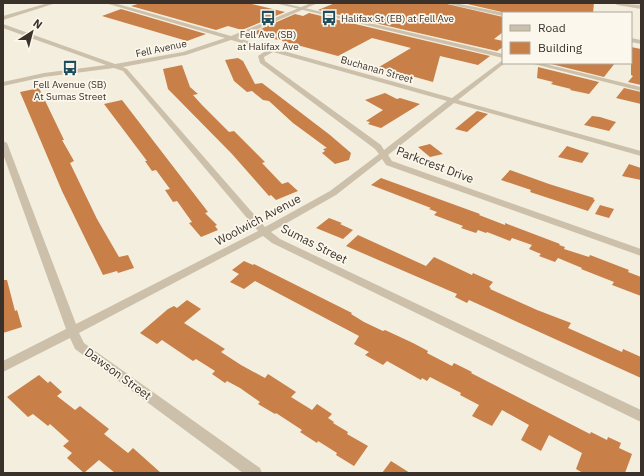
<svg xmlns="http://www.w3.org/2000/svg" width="644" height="476" viewBox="0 0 644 476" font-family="'IBM Plex Sans',sans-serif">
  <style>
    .building { fill: #c87f48 }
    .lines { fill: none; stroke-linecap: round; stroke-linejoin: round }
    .minor { fill: #ccc0aa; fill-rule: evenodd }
    .tertiary { fill: #ccc0aa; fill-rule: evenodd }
    .labels { text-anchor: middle; stroke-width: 3.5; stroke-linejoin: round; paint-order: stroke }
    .far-poi-label { font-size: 10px; fill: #3a322a; stroke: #fbf7ec }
    .far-street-label { font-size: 10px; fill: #3a322a; stroke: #fbf7ec }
    .street-label { font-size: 12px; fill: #3a322a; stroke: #fbf7ec }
  </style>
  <rect width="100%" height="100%" fill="#f4eedf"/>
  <g class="building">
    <polygon points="141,3 248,3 285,12 242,30 228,26 216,30 131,6"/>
    <polygon points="335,3 443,3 503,17 503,32 494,39 503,41 503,47 497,51 318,10"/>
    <polygon points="463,3 594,3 593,13 506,13"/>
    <polygon points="121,9 206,34 187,41 102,16"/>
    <polygon points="309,13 490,56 478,65 440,56 433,82 379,67 411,48 372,38 338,56 252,33 295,14 303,16"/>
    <polygon points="631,47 641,49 641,85 628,82 633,76 631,75"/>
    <polygon points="238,58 243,61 255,84 262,83 330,135 351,153 349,160 335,164 322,153 325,151 323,149 327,148 293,123 269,101 263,100 252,91 247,92 234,81 225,60"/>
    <polygon points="547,63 615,63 604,77"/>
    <polygon points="182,65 190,87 198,94 193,95 202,105 229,132 234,131 265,162 262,163 282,184 288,182 298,191 276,200 271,195 269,196 232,154 168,89 163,69"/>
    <polygon points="538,67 599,82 589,94 570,90 571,89 551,84 553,82 537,78"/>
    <polygon points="39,88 64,140 62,140 74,161 70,163 97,219 119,257 128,255 134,268 118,273 117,271 103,275 62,191 20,92"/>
    <polygon points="624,88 641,92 641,104 616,98"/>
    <polygon points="385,93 397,99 400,98 420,104 381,128 368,124 370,122 366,121 383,110 365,100"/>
    <polygon points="122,100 208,212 205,213 217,225 215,226 218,230 201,237 189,223 192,222 177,201 173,202 165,190 170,189 156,170 152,171 145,161 147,161 104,104"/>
    <polygon points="477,111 488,114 467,132 455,129"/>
    <polygon points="592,116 600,117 616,122 609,131 584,125"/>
    <polygon points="430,144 443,154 430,157 418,147"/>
    <polygon points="567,146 582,151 589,153 582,163 558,157"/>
    <polygon points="629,164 641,168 641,180 622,176"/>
    <polygon points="510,170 549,184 594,198 593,199 595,200 588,211 530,192 531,190 501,180"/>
    <polygon points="381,178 480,214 479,215 505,225 505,223 560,244 559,245 565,247 564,249 589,257 590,255 629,270 628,272 641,277 641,296 612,285 614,282 581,269 582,268 558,258 555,262 539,256 541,254 529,249 532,245 512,238 510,241 487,232 486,233 478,230 476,233 461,228 463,226 434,215 437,212 429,209 431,208 371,185"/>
    <polygon points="600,205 614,209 609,218 595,214"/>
    <polygon points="329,218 342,223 340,224 353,230 343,239 316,228"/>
    <polygon points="358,235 426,266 434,257 472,275 473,273 493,282 489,287 491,288 490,289 537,310 571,323 568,328 622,352 623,349 641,357 641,378 469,300 467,303 455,297 457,294 346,246"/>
    <polygon points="244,261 253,265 254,264 352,313 351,314 364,322 383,331 385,330 413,343 428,351 427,353 452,366 454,363 472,372 471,373 590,434 591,432 607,440 608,437 621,443 619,448 632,454 625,473 583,473 576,469 582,453 549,435 541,451 521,440 529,425 502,410 492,426 472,416 479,405 460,395 461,393 430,377 427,381 422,378 421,380 387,361 383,365 365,355 369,352 354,344 359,336 255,281 244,289 230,282 239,274 232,270"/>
    <polygon points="3,280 7,280 15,311 17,310 22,327 3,333"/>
    <polygon points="187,300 201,309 184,323 225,349 221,352 241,365 265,378 268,374 296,392 291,397 312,410 317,404 332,414 328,418 334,422 333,423 348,432 347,434 368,446 354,466 336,455 337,453 318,441 317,443 300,432 302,430 276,413 275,414 258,404 260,402 240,388 227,381 225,383 212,374 215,371 196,359 193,361 162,340 157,344 140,333 168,309 174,306 177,308"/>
    <polygon points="39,375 48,383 50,381 62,392 57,396 75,410 80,406 109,429 104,434 128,453 133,448 161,473 115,473 99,460 84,473 67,458 72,453 63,446 69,441 50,424 48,426 33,414 28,417 7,397"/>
    <polygon points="391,461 410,473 382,473"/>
  </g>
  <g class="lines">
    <g class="minor">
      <polygon points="48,3 56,3 3,20 3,16"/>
      <path d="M105,3H114L231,36L311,3H318L237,38L452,98L503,60V63H505L458,100L641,151V156L454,103L388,155L392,161L641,249V256L386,165L382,159L336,195L271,232L280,239L641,410V422L272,243L263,236L79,333L84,343L260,468L262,473H243L75,349L70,338L3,372V361L66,329L3,154V141L7,143L76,324L258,231L123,71L114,68L44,77L3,86V82L44,73L106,65L3,28V24L115,64L183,52L225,38ZM231,40L267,50L258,56L260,63L375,149L379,154L330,191L265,227L127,69L123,67L186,55ZM273,52L447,101L384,150L381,145L265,61L264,57Z"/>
      <polygon points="444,3 455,3 505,13 503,13 503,16"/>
      <polygon points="614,3 641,5 641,9 617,5"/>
      <polygon points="631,38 641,40 641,44 631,42"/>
    </g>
    <g class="tertiary">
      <polygon points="274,3 283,3 503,54 503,58"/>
      <polygon points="530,63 541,63 641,87 641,91"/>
    </g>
  </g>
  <defs>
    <symbol id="bus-bare" viewBox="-9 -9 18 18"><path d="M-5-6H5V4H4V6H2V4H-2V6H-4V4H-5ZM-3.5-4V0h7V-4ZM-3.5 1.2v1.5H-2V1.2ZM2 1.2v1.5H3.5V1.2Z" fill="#1e4d5d" stroke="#fbf7ec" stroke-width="2.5" paint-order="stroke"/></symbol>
  </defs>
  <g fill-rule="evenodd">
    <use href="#bus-bare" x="257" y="7" width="22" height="22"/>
    <use href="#bus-bare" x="318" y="7" width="22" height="22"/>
    <use href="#bus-bare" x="59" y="57" width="22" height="22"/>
  </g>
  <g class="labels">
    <g class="far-poi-label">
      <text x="341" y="22" text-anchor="start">Halifax St (EB) at Fell Ave</text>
      <text x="268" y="38">Fell Ave (SB)<tspan x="268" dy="12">at Halifax Ave</tspan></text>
      <text x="70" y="88">Fell Avenue (SB)<tspan x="70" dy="12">At Sumas Street</tspan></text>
    </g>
    <g class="far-street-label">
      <text transform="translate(161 48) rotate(-12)" y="4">Fell Avenue</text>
      <text transform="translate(377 69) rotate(16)" y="4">Buchanan Street</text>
    </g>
    <g class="street-label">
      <text transform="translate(435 165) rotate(21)" y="4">Parkcrest Drive</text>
      <text transform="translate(258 220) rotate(-28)" y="4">Woolwich Avenue</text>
      <text transform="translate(314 244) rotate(27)" y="4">Sumas Street</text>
      <text transform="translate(118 374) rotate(36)" y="4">Dawson Street</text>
    </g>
  </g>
  <rect width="644" height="476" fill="none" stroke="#3a322a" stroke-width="8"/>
  <rect x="502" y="12" width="130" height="52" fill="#fbf7ec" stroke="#aea89e"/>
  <rect x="510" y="25" width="20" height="6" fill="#ccc0aa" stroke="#aea89e"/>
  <text x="538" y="32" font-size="12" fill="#3a322a">Road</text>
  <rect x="510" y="42" width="20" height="12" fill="#c87f48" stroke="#aea89e"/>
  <text x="538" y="52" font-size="12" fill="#3a322a">Building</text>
  <g transform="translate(32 32) rotate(36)" stroke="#fbf7ec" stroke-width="3" paint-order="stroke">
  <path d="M0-3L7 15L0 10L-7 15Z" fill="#3a322a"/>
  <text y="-6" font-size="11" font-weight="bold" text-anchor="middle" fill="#3a322a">N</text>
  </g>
</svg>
